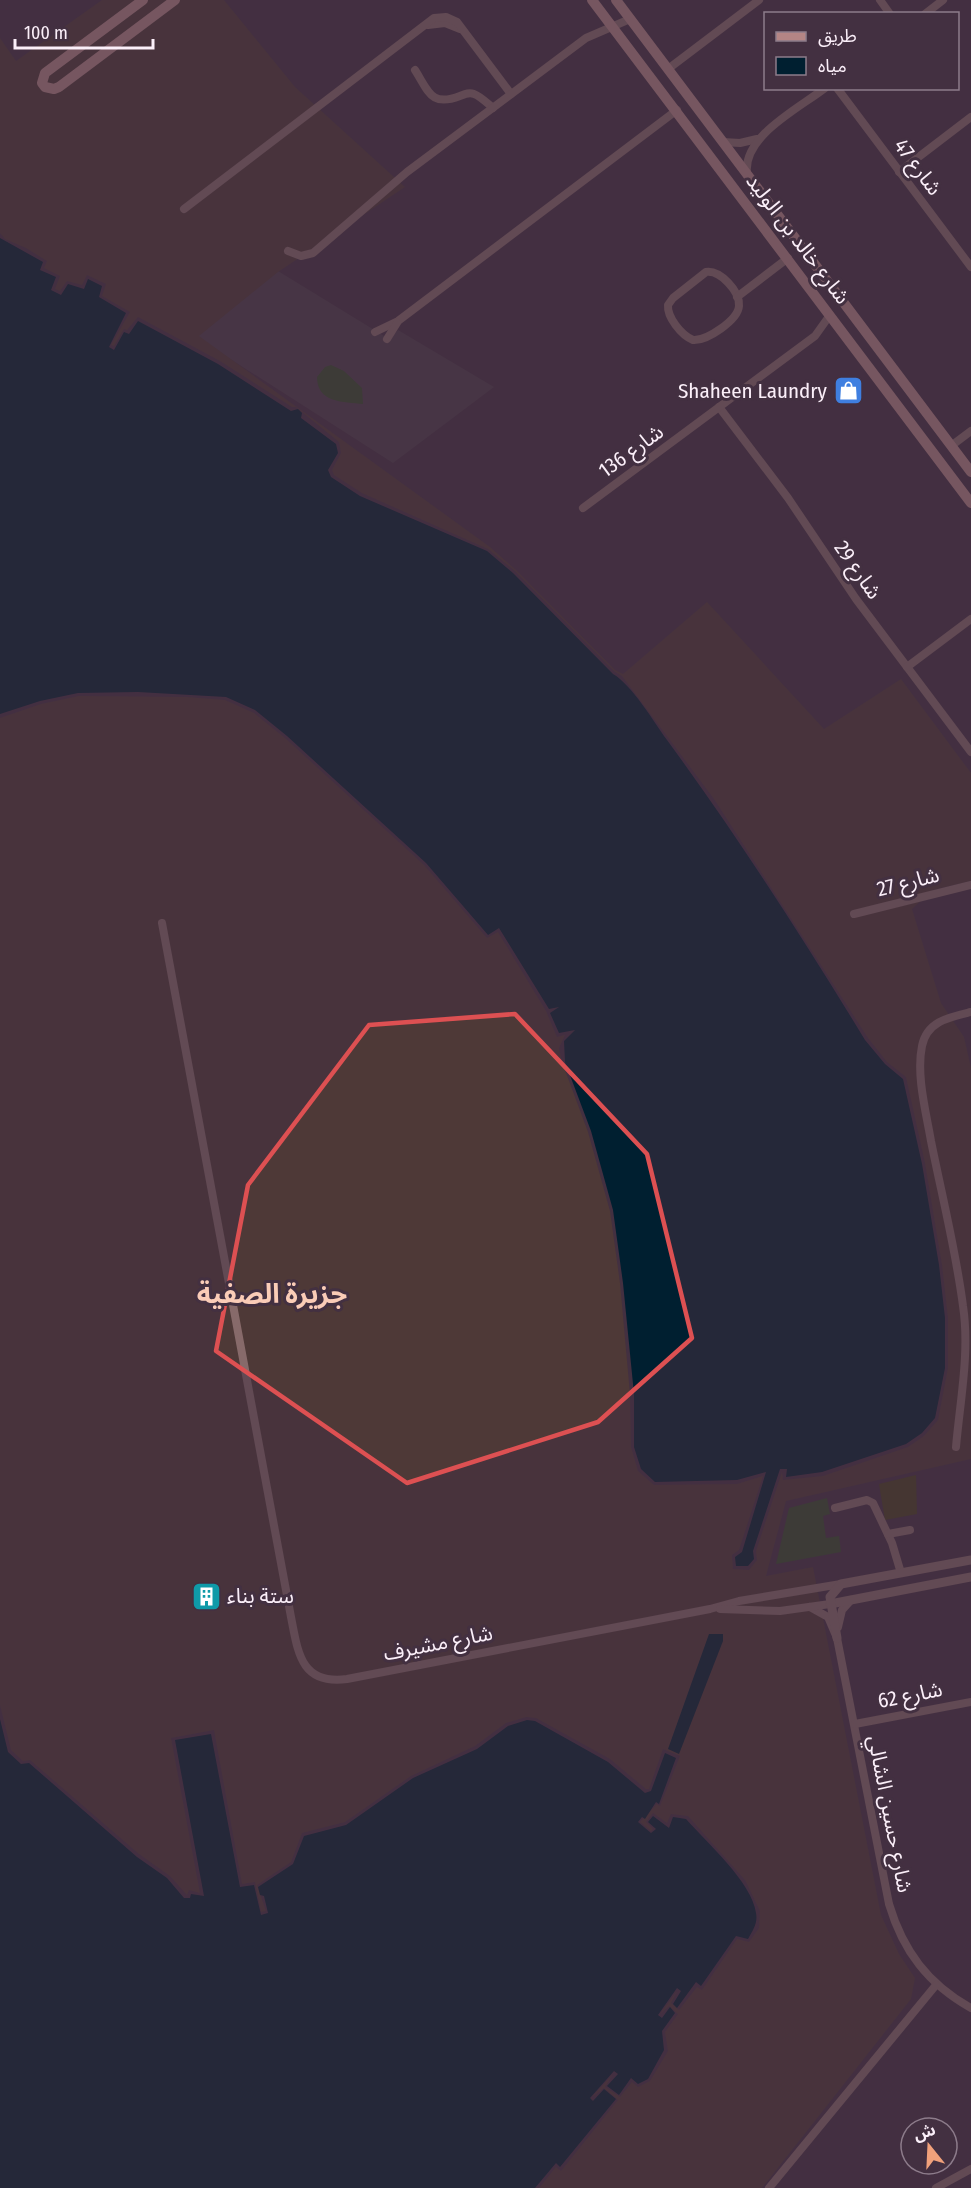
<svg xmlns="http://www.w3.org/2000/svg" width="971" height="2188" viewBox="0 0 971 2188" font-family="'Fira Sans Condensed','Noto Sans Arabic',sans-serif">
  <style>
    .commercial { fill: #4d3d4a }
    .industrial { fill: #4e3937 }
    .green { fill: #354a2c }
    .sand { fill: #473f1f }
    .water { fill: #001f30 }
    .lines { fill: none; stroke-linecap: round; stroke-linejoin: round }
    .minor { stroke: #876a6a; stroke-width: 8 }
    .tertiary { stroke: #876a6a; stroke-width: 9 }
    .secondary { stroke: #b48585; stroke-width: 10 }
    .marked { fill: none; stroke: #dd5052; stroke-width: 4.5; stroke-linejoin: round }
    .labels { text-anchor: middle; stroke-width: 6; stroke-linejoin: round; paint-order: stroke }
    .street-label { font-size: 21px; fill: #fbeff9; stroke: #433041 }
    .poi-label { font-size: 21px; fill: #fbeff9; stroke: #433041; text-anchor: end }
    .district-label { font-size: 27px; font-weight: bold; fill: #faccb7; stroke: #433041 }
  </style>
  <rect width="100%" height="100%" fill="#433041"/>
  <polygon class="commercial" points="278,271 389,339 398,330 494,387 393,463 196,337"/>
  <polygon class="industrial" points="102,0 224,0 295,87 405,187 278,272 199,336 490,547 516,570 615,670 623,674 707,602 824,729 901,679 971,773 971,881 933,890 912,909 941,1003 964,1037 971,1068 971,1459 786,1501 766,1576 813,1567 881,1915 899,1954 915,1978 911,1999 762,2188 539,2188 556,2167 561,2171 618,2100 604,2088 592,2097 613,2074 605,2087 620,2097 632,2082 638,2087 650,2081 668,2051 665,2032 678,2014 669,2006 660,2014 677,1991 671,2003 679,2010 697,1987 702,1990 737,1939 749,1942 759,1928 760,1911 745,1880 688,1816 671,1814 667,1823 653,1813 646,1822 653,1829 651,1831 640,1822 657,1804 660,1806 680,1756 663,1749 649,1789 646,1789 610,1759 536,1718 526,1717 506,1723 475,1746 411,1776 345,1822 302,1833 291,1862 257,1885 266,1911 261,1912 255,1882 242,1884 214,1730 171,1738 200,1893 189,1890 187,1895 170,1876 139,1854 30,1760 23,1761 11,1750 0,1705 0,718 41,704 79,696 187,697 225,700 254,713 285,738 424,865 487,938 498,932 546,1011 557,1037 565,1035 559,1048 562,1062 588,1132 610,1211 620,1283 630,1394 631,1447 638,1471 654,1485 737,1484 763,1476 739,1550 732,1555 733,1569 749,1570 757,1560 756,1551 782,1472 783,1480 823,1476 908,1447 924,1436 938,1420 948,1368 948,1318 942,1265 925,1163 906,1077 887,1062 868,1038 714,799 622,676 615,672 515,571 488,549 362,493 334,475 332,470 341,453 339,442 296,407 292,407 220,361 138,317 127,330 124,329 114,346 111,345 130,312 102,296 106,284 87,275 82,285 67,281 60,291 55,289 60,276 44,268 47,261 26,248 5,239 0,233 0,38 16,61"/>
  <g class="green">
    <path d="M331,365L344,371L362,388L363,404C344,402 317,403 317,377L325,367Z"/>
    <polygon points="827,1498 830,1514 823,1516 826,1538 839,1536 841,1552 776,1564 789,1508"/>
  </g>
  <polygon class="sand" points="916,1475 917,1514 885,1520 879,1484"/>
  <g class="water">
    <path d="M0,238L43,262L40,270L56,277L51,290L61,295L68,284L84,289L88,279L102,286L99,297L126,313L109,347L114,350L124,332L129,334L138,321L218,364L291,411L298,409L302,413L301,418L336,444L338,453L328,470L331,477L360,496L487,551L513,573L613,674C632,685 654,722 667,740C738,837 803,938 865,1040L885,1064L903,1079L922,1164L939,1265L945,1318V1368L935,1418L922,1433L906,1444L822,1472L786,1477L787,1469H780L753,1551L754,1559L748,1566H736L735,1557L742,1552L766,1472L737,1480L655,1482L641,1469L634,1447V1394L623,1283L613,1210L591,1131L565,1062L564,1041L575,1030L559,1033L550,1013L559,1007L549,1009L499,928L488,935L426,863L287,736L255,710L226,697L138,692L78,693L40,701L0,714Z"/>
    <polygon points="709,1634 723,1634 723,1641 679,1754 668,1749"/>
    <path d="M0,1719L8,1752L21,1764L29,1763L137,1857L167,1878L184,1898H190L191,1894L204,1896L175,1740L211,1734L240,1887L254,1885L261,1915L268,1913L264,1896L260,1895L258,1887L293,1864L304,1836L346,1825L413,1778L477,1749L508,1726L527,1720L535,1721L608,1762L645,1793L651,1791L665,1753L676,1758L659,1804L656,1802L645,1819L642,1817L638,1822L651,1833L656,1829L648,1822L653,1816L669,1828L673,1817L686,1819C706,1842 752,1882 756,1913C758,1923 753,1930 748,1939L736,1936L701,1986L696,1982L677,2008L673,2004L681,1991L677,1988L658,2015L662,2018L670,2007L675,2013L662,2031L664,2050L648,2079L638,2084L631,2078L619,2095L607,2086L618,2074L614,2071L590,2098L593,2101L604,2089L616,2099L560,2167L556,2163L535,2188H0Z"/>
  </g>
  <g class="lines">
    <g class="minor">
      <polyline points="880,0 890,14"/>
      <polyline points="925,14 943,0"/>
      <polyline points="428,25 445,23 460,29"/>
      <polyline points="668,69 759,0"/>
      <path d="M415,70C429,92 431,107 460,96C465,94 469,92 474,94C480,96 487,103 493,108"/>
      <polyline points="837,88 971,267"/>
      <polyline points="723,142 740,143 757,139"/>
      <polyline points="899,172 971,117"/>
      <path d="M747,173C743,136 798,109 825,88"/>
      <polyline points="184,209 434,18 446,17 457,22 511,94"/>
      <polyline points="288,251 301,256 313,253 407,172 586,38 630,19"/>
      <path d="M706,272C720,270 740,291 739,306C738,320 707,341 693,340C681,335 667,317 668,305L673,298Z"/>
      <polyline points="737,297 788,258"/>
      <polyline points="375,332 398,321 677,110"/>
      <polyline points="387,339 397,323"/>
      <polyline points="719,407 788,498 856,599 971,752"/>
      <polyline points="951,446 971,431"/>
      <polyline points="583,508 815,336 830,315"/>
      <polyline points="907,667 971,619"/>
      <polyline points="854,914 971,885"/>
      <path d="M162,923L291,1617C298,1653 301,1685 347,1679L710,1609L739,1601L841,1584"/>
      <path d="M956,1447C960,1401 970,1352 963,1306C956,1251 942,1196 931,1141C926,1112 916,1075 922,1046C927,1021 950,1017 971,1012"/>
      <polyline points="835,1508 867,1500 873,1503 892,1543 901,1573"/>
      <polyline points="888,1534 910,1530"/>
      <path d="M810,1607L828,1617L837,1638L889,1904C903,1951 928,1984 971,2008"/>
      <polyline points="720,1609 780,1611 830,1604"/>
      <polyline points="838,1627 842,1610 851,1600"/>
      <polyline points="855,1724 971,1702"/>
      <polyline points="769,2188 936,1985"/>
      <polyline points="936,2188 971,2169"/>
    </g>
    <g class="tertiary">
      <polyline points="830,1604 971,1577"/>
      <polyline points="837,1638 830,1597 841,1584 971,1560"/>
    </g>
    <g class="secondary">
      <polyline points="143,0 45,73 42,83 45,87 54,89 59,87 175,0"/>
      <polyline points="592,0 971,503"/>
      <polyline points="616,0 971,472"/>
    </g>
  </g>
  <path d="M0 0H971V2188H0ZM515,1014L647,1154L692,1338L598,1422L407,1483L216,1351L248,1185L369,1025Z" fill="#433041" fill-opacity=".55" fill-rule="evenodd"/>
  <path class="marked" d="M515,1014L647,1154L692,1338L598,1422L407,1483L216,1351L248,1185L369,1025Z"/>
  <defs>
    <symbol id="shop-square" viewBox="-11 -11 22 22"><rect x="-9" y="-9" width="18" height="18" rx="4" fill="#3f7fe0" stroke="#433041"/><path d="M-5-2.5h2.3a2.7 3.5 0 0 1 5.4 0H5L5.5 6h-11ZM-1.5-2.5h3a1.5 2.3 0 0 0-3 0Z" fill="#fff"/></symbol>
    <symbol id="building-square" viewBox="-11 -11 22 22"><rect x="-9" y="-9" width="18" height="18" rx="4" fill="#0f9aa8" stroke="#433041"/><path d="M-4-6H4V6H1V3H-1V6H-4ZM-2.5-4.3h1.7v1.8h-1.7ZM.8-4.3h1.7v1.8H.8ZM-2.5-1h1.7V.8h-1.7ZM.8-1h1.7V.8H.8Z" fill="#fff"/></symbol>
  </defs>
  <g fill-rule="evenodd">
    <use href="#shop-square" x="832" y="374" width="33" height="33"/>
    <use href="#building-square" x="190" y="1580" width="33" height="33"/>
  </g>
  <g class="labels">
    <g class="street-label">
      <text transform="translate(918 167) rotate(53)" y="7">شارع 47</text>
      <text transform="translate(798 239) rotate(53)" y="7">شارع خالد بن الوليد</text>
      <text transform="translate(631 451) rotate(-36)" y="7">شارع 136</text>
      <text transform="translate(858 570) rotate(55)" y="7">شارع 29</text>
      <text transform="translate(908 882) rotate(-14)" y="7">شارع 27</text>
      <text transform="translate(438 1643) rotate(-11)" y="7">شارع مشيرف</text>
      <text transform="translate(910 1695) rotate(-11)" y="7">شارع 62</text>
      <text transform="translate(890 1814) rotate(79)" y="7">شارع حسين الشالي</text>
    </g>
    <g class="poi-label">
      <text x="827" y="398">Shaheen Laundry</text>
      <text x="227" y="1603" text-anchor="start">ستة بناء</text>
    </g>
    <g class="district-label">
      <text x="272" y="1303">جزيرة الصفية</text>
    </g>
  </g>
  <rect x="764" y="12" width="195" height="78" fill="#433041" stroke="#8d7c8b" stroke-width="1.5"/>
  <rect x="776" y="32" width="30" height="9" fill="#b48585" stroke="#8d7c8b" stroke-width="1.5"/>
  <text x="818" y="42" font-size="18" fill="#fbeff9">طريق</text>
  <rect x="776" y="57" width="30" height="18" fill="#001f30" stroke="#8d7c8b" stroke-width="1.5"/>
  <text x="818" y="72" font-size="18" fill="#fbeff9">مياه</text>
  <g transform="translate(929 2146) rotate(342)"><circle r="28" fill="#433041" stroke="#8d7c8b" stroke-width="1.5"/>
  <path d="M0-4.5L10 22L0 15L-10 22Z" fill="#f1a17b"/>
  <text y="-9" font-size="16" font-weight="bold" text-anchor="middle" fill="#fbeff9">ش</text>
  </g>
  <path d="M15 39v9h138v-9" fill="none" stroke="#fbeff9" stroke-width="3"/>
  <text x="24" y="39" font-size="18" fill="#fbeff9" stroke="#433041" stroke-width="4.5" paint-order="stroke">100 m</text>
</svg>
